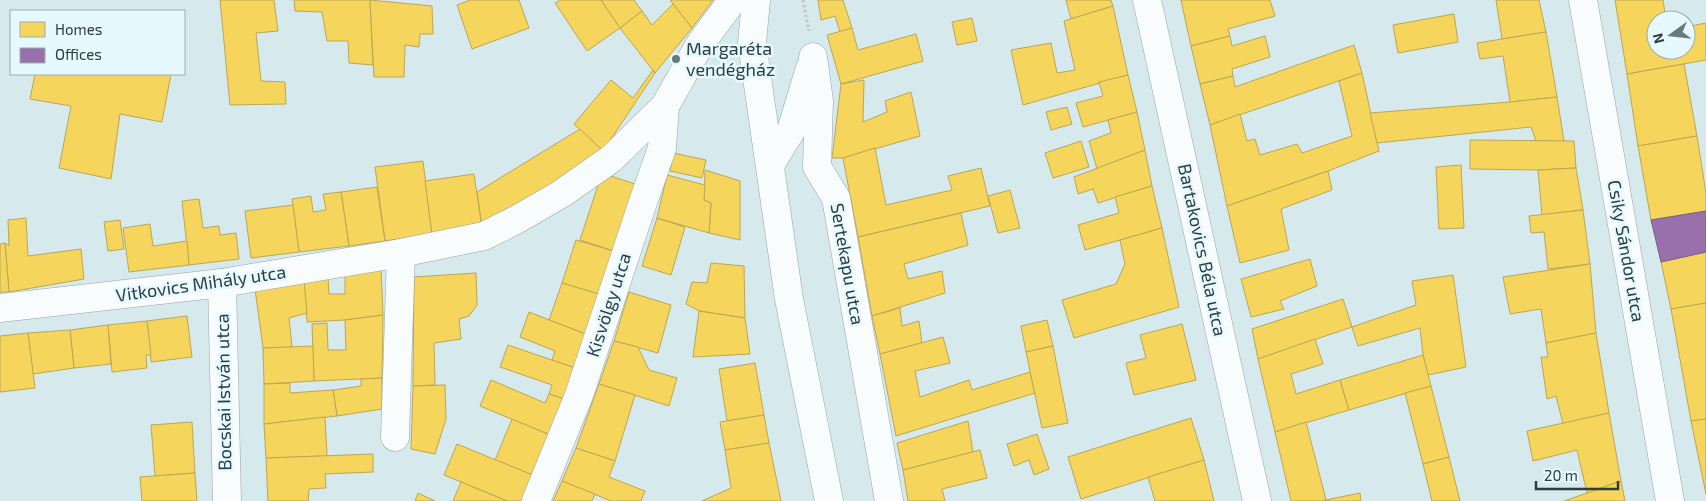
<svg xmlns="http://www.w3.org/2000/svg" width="1706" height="501" viewBox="0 0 1706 501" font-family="'Exo 2',sans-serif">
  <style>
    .homes { fill: #f6d55c; stroke: #bba754 }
    .offices { fill: #9970ab; stroke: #7a618b }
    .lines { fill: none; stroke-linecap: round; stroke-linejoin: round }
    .minor-casing { stroke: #96a4a7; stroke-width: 29 }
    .path { stroke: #c1c8c9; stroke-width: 3; stroke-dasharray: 2.5 2.5; stroke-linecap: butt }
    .minor { stroke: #f9fcfc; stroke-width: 28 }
    .poi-dot { fill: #6a797d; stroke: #e5f9fe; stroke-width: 2 }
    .labels { text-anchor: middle; stroke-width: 5; stroke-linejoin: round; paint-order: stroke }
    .poi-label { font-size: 18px; fill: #303d40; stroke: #e5f9fe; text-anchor: start }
    .street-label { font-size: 18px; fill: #303d40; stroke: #e5f9fe }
  </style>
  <rect width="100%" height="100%" fill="#d6e9ed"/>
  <g class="homes">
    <polygon points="220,0 274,0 278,31 256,33 261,81 285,82 286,104 230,105"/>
    <polygon points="294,0 370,0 373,65 349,63 348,41 327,41 322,12 295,11"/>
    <polygon points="370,0 432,6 433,34 420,34 419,47 405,45 404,77 374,77"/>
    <polygon points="470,0 519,0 529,28 472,49 457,5"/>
    <polygon points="560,0 601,0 620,28 587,51 555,3"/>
    <polygon points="601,0 634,0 642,11 620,28"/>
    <polygon points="670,0 713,0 692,28"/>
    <polygon points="818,0 843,0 852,28 840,32 835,16 821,20"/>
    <polygon points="1066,0 1111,0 1113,6 1071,19"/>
    <polygon points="1181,0 1270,0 1275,16 1228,29 1230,36 1191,46"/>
    <polygon points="1496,0 1539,0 1546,32 1502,39"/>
    <polygon points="1615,0 1663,0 1666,20 1656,20 1656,50 1686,50 1686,27 1706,23 1706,60 1627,74"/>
    <polygon points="673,4 692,28 655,73 620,28 642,11 652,25"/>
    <polygon points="1113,6 1128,75 1023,105 1011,50 1051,43 1057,73 1075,70 1064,21"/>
    <polygon points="1454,14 1458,42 1398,53 1393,25"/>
    <polygon points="972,18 977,41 957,45 952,22"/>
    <polygon points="852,28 858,50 916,34 923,61 841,84 827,35"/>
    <polygon points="1546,32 1557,97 1510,102 1503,56 1480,59 1477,43"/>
    <polygon points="1230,36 1232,46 1265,36 1270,57 1232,69 1233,76 1200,84 1191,46"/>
    <polygon points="1354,45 1362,73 1210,125 1200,84 1233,76 1235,87"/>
    <polygon points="1684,64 1697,136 1638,146 1627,74"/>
    <polygon points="653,70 655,73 603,151 574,124 611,80 633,98"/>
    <polygon points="1362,73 1379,151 1328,171 1227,206 1210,125 1240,114 1247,141 1255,139 1260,155 1297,144 1302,153 1352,136 1339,81"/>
    <polygon points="35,74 171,74 162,122 120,114 111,179 59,168 71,106 30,99"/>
    <polygon points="1128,75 1137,112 1083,127 1076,103 1103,96 1099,82"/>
    <polygon points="864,80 863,122 887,112 885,101 911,92 920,136 843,158 832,158 841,84"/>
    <polygon points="1557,97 1564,141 1536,141 1531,127 1377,143 1370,113 1510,102"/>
    <polygon points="1067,107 1072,124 1051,130 1046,112"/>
    <polygon points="1137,112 1145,150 1097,169 1089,141 1111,133 1108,120"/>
    <polygon points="580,129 603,151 482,228 477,192"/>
    <polygon points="1697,136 1706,193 1706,211 1651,220 1638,146"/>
    <polygon points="1470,140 1574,141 1576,168 1538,170 1470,169"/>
    <polygon points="1081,141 1089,167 1053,178 1045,153"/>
    <polygon points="875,148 886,205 952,190 948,176 981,168 990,206 858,237 843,158"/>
    <polygon points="1145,150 1152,186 1098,203 1093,189 1078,194 1074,177"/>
    <polygon points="673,153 706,160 702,178 670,171"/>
    <polygon points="423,161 432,234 385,241 375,167"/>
    <polygon points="1461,165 1464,228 1439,229 1436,167"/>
    <polygon points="1576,168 1583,210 1542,215 1538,170"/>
    <polygon points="705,170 740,181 740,240 709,233 711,203 704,200"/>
    <polygon points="1328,171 1332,190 1281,209 1289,250 1240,263 1227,206"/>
    <polygon points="602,173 638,185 617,252 580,240"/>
    <polygon points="474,174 482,228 432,234 425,181"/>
    <polygon points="667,175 705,185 704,200 711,203 709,233 657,218"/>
    <polygon points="1152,186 1162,228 1085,250 1078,225 1119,213 1115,197"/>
    <polygon points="377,187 385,241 349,246 341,192"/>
    <polygon points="1010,190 1020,228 998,233 988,196"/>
    <polygon points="341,192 349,246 299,252 292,199 311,196 313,212 326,210 323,194"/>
    <polygon points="199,199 203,228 219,226 220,235 236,233 239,259 189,265 182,201"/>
    <polygon points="293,205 299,252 251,258 245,211"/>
    <polygon points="1583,210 1590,264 1548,269 1544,232 1531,233 1529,216"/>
    <polygon points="961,213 968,245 904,264 908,279 942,271 945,293 872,316 858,237"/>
    <polygon points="26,218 28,256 81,249 84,279 9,292 5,243 9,246 8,220"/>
    <polygon points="657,218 685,227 671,275 642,266"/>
    <polygon points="120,220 124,249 108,251 104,222"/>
    <polygon points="150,224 153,246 187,241 189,265 129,272 123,228"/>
    <polygon points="1162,228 1179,307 1074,338 1062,300 1116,284 1125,264 1120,240"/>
    <polygon points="576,240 617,252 602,295 562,283"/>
    <polygon points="5,243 9,292 0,292 0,244"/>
    <polygon points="1706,252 1706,303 1671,309 1661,262"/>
    <polygon points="1310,259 1317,286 1280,301 1284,309 1251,317 1241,279"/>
    <polygon points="711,263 744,266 745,318 699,311 686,304 692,282 707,283"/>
    <polygon points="1590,264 1596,333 1546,343 1541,309 1510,314 1503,277"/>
    <polygon points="381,268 383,315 345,320 307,322 304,280 328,277 329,294 345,294 345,274"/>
    <polygon points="476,273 477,305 469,316 459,319 461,339 434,343 435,385 413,386 414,277"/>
    <polygon points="1453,275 1466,367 1428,375 1423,355 1420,328 1358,346 1352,327 1416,305 1412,281"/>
    <polygon points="304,280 307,313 289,318 292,347 263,348 255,289"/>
    <polygon points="562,283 602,295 588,335 549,320"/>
    <polygon points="629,292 671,305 658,353 614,341"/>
    <polygon points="1343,299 1352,327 1258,359 1252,329"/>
    <polygon points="1706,303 1706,419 1691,421 1671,309"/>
    <polygon points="900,308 902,326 919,321 922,343 880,354 872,316"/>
    <polygon points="699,311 745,318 750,354 693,357"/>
    <polygon points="529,312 588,335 575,368 552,360 555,351 520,337"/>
    <polygon points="383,315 382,378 314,381 312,324 327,323 328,350 346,350 345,320"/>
    <polygon points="187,316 192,357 151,362 147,321"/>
    <polygon points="1047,320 1053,346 1026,352 1021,326"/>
    <polygon points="147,321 151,355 146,355 147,368 112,372 108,325"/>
    <polygon points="1182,324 1196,380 1134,395 1126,363 1146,358 1140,335"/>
    <polygon points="108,325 111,364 74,368 70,330"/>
    <polygon points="70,330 74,368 33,374 28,333"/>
    <polygon points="28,333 35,388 0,392 0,336"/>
    <polygon points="1596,333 1609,413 1563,424 1556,396 1547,399 1541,357 1548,357 1546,343"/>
    <polygon points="943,337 950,363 915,371 920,397 969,380 972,390 1030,372 1035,393 896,436 880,354"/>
    <polygon points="1315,339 1323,364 1291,374 1296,394 1340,380 1349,410 1275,432 1258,359"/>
    <polygon points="614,341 638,347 649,370 677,378 669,406 599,384"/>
    <polygon points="508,345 575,368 564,399 549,394 552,385 500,367"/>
    <polygon points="313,346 314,381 264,384 263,348"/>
    <polygon points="1053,346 1068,423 1042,428 1026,352"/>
    <polygon points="1423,355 1431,386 1349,410 1340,380"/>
    <polygon points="755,363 764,415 727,421 719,369"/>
    <polygon points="382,378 382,409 337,416 333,390 361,386 361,379"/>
    <polygon points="491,380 545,403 549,394 564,399 550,435 480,406"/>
    <polygon points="290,383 290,393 333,390 337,416 264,424 264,384"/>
    <polygon points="599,384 635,395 615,461 576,448"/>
    <polygon points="445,385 446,419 435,454 411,449 413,386"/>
    <polygon points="1431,386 1449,457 1423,464 1405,393"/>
    <polygon points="1609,413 1621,481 1587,493 1577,450 1533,461 1527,431"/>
    <polygon points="764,415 769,443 725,450 720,422"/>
    <polygon points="325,417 327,456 266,458 264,424"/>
    <polygon points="1191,418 1204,460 1081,499 1068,457"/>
    <polygon points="512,419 550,435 535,476 495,460"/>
    <polygon points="1706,419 1706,494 1691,421"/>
    <polygon points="968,421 973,452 903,470 897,443"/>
    <polygon points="192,422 195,473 155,476 151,425"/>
    <polygon points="1306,422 1326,500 1322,501 1291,501 1275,432"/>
    <polygon points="1037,434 1049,469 1034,475 1029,460 1014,466 1007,444"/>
    <polygon points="769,443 781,501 702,501 731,488 725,450"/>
    <polygon points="457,444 535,476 524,501 507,501 444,475"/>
    <polygon points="576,448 615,461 609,477 645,491 641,501 611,501 562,481"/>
    <polygon points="980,450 987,478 942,489 945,501 908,501 903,470"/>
    <polygon points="373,454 373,472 325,474 326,488 309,489 308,501 268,501 266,458"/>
    <polygon points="1449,457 1460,501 1432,501 1423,464"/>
    <polygon points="1204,460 1214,501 1155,501 1148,477"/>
    <polygon points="195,473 197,501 142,501 140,477"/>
    <polygon points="562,481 595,494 592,501 553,501"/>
    <polygon points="1621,481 1625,501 1564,501 1587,493"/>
    <polygon points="461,482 507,501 453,501"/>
    <polygon points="418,493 435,501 415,501"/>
    <polygon points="1360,493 1361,501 1322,501 1326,500"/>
  </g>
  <polygon class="offices" points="1706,211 1706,252 1661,262 1651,220"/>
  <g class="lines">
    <defs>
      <g id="minor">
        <polyline points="756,0 752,43 789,299 829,501"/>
        <polyline points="1147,0 1257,501"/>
        <polyline points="1583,0 1670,501"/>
        <polyline points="813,57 819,101 817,167 836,198 889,501"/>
        <polyline points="770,165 791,131 810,68"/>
        <polyline points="222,283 227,501"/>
        <polyline points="0,308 222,283 401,253 484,236 516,220 561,194 611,159 665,106 700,44 733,0"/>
        <polyline points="395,437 401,253"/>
        <polyline points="536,501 579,395 642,205 662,148 665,106"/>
      </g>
    </defs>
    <use href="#minor" class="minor-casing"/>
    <polyline class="path" points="803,0 809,31"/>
    <use href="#minor" class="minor"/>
  </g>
  <circle class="poi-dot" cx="676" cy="59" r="5"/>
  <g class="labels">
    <g class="poi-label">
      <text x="686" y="55">Margaréta<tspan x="686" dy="21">vendégház</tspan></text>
    </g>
    <g class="street-label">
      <text transform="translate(1202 250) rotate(78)" y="6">Bartakovics Béla utca</text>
      <text transform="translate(1626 251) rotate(80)" y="6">Csiky Sándor utca</text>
      <text transform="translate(847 264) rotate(80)" y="6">Sertekapu utca</text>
      <text transform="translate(201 284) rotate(-8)" y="6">Vitkovics Mihály utca</text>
      <text transform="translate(609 305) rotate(-72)" y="6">Kisvölgy utca</text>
      <text transform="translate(224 392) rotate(-91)" y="6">Bocskai István utca</text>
    </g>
  </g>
  <rect x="10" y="10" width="175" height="65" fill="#e5f9fe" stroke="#9daeb2"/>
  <rect x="20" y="22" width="25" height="15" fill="#f6d55c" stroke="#9daeb2"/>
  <text x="55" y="35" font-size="15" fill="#303d40">Homes</text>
  <rect x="20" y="48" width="25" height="15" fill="#9970ab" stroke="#9daeb2"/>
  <text x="55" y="60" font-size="15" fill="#303d40">Offices</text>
  <g transform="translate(1671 35) rotate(255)"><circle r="24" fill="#e5f9fe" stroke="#9daeb2"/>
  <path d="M0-4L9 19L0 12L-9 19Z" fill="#6a797d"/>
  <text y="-8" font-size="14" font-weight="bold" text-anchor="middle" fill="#303d40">N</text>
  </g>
  <path d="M1536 481v8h82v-8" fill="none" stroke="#303d40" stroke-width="2.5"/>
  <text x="1544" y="481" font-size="15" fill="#303d40" stroke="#e5f9fe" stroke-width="4" paint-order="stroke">20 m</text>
</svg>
